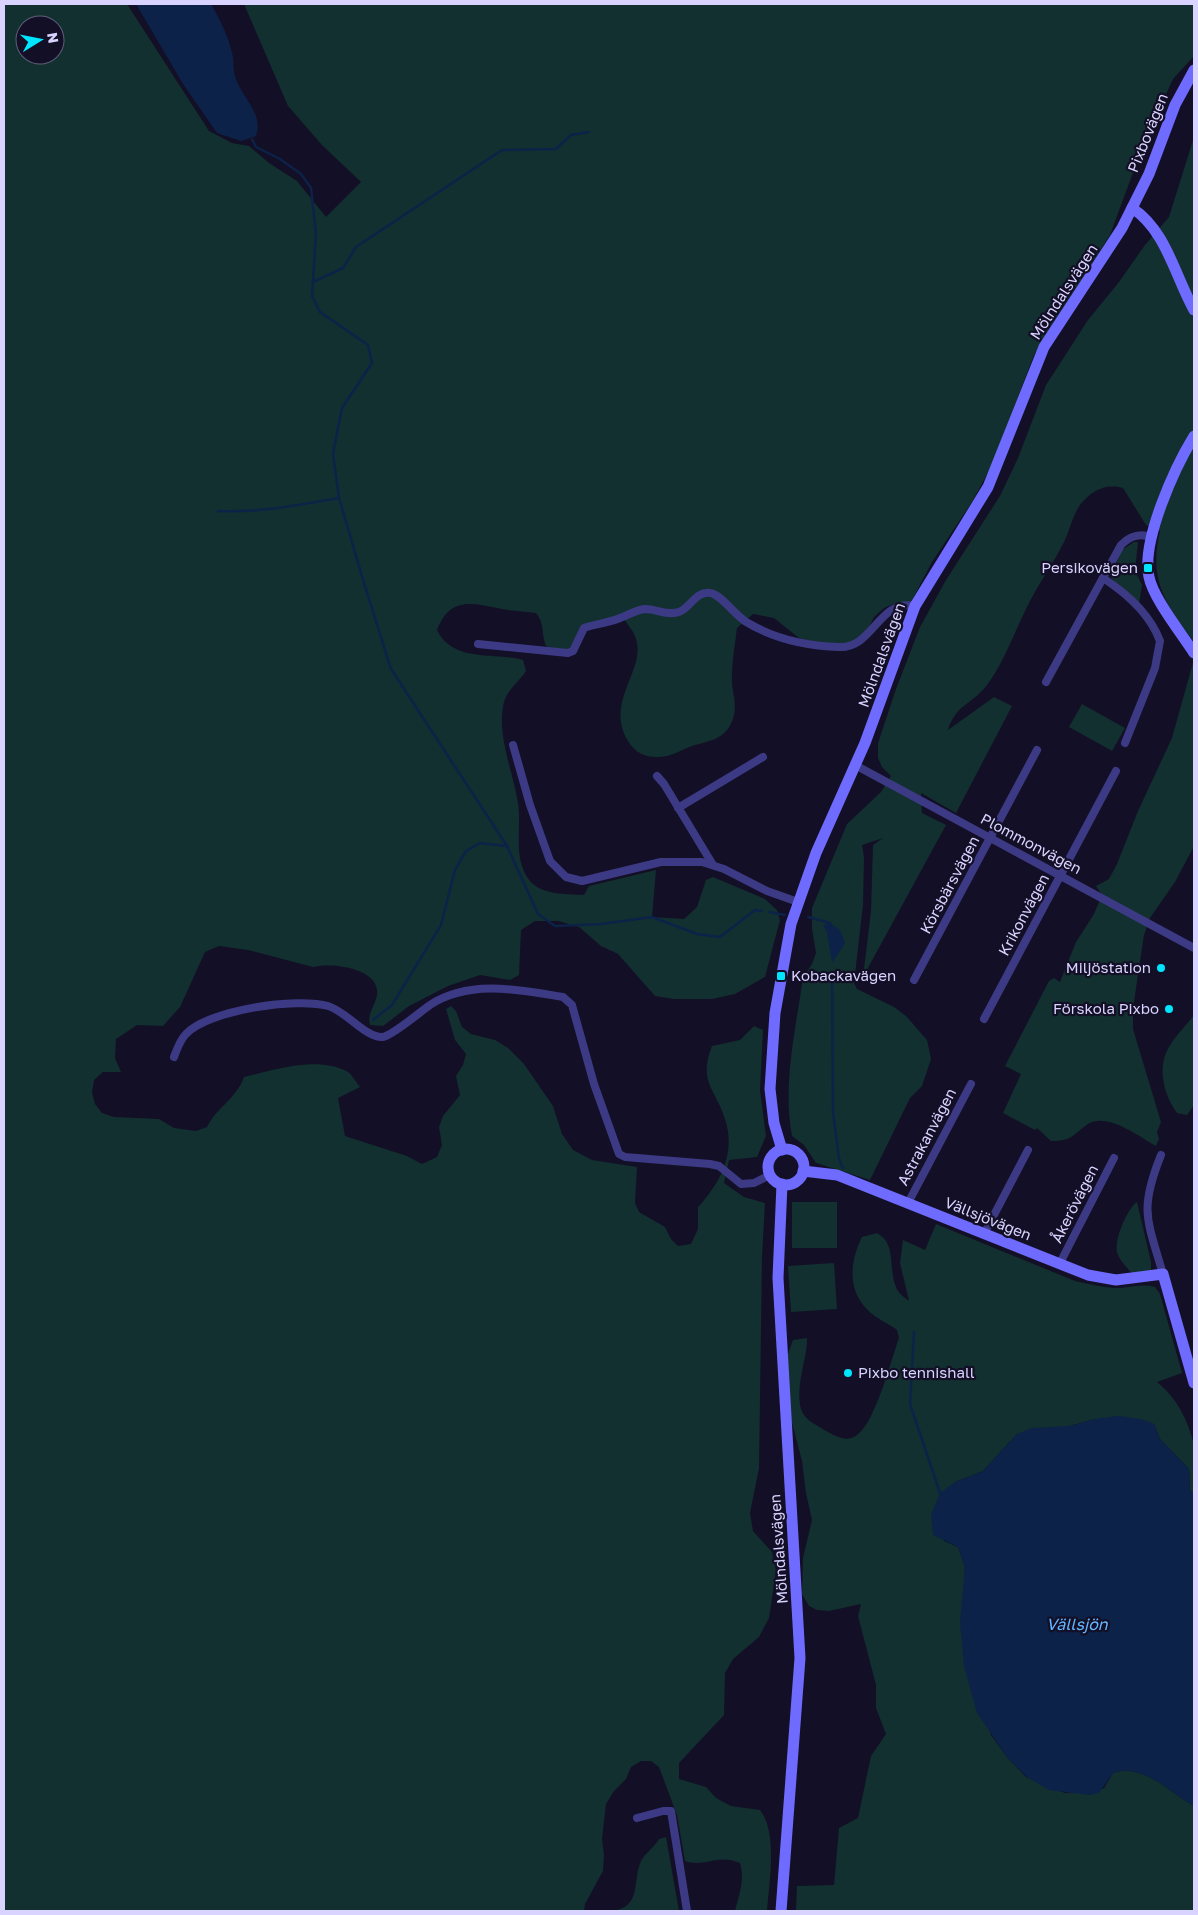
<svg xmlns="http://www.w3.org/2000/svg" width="1198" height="1915" viewBox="0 0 1198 1915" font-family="'Golos Text',sans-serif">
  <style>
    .green { fill: #12302f; fill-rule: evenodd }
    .water { fill: #0c2248 }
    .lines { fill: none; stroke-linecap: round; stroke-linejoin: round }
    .stream { stroke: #0c2248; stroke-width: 2.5 }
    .street { stroke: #3d3a85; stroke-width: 8 }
    .secondary { stroke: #6f6bff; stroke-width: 11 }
    .poi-dot { fill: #00e5ff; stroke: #130f26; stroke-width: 2 }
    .labels { text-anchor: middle; stroke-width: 4.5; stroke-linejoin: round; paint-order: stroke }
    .street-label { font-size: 15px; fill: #d9d4ff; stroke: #130f26 }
    .poi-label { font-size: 15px; fill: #d9d4ff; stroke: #130f26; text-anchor: end }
    .water-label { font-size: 16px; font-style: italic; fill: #62b6ff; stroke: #130f26 }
  </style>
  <rect width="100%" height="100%" fill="#130f26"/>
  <g class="green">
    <path d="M4,4H127L209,131L232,143L249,146L269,163L297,181L326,217L361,182L322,145L288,106L244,4H1194V56L1173,79L1144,143L1110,235L1034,355L991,467L972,502L932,562L911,602L896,603L884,608L874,617L866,633L849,643L817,644L799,638L774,618L753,614L737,628C735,644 732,661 732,677C731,689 737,702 734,715C728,739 712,740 692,746C683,749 676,754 667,756C651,759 637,756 628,741C604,702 646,671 636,639C634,631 626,623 622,616L584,631L575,646L564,652L546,646C541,634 545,624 536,613C523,611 510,611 497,608C470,602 449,598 437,630C453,663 494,652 523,660L526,671C519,682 507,690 504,702C496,734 513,771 518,803C522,828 512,859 530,881C542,895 567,894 584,895L589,886L656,870L652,917L684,919L697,907L706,880L713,877L765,899L777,910L780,920L765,977L735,994L712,999H674L655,996L618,954L601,946L579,927L558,921H535L521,930L519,975L510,980L480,975L448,986L409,1006L383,1026L370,1025C367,1013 375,1006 377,995C381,968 331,962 313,967L248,950L219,946L205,952L180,1007L163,1026L137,1025L116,1039L115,1058L121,1072H103L94,1080L92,1092L95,1104L102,1113L114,1117L159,1119L174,1128L196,1131L207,1127C217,1107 236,1099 244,1077C274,1070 318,1055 348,1072C352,1075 357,1083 360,1087L338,1098L345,1136L407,1156L422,1164L437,1157L442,1145L439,1127L443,1116L460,1095L456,1076L463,1065L466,1054L455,1040L446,1009L451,1006L456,1011L462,1027L471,1034L495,1040L508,1048L524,1064L553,1106L562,1134L573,1150L592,1160L637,1167L635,1203L639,1212L665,1227L671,1239L678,1246L691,1244L698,1229V1207C721,1182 736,1153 725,1119C715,1088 698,1082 712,1046L740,1040L754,1026L763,1030L760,1090L766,1136L757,1157L729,1160L724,1183L744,1197L765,1203L762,1257L759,1468L750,1513L753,1531L772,1552L776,1571L769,1618L759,1637L733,1659L725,1673L724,1715L679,1763V1779L706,1787L716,1798L731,1806L760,1810C778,1832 769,1884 767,1911H735C739,1895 745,1879 740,1863C718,1853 704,1868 685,1861L677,1815L659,1767L651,1761H641L631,1767L626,1779L614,1791L606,1804L602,1839L604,1855L603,1871L585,1904L584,1911H4ZM25,25H55V55H25Z"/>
    <path d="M1194,137V642C1166,604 1148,581 1160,531L1146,525L1123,488C1105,483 1091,491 1080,505C1073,515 1070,529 1065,540C1054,563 1038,584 1027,607C1014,633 1004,662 987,685C972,705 956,704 948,730L994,697L1012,706L956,813L921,793L922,813L946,825L863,977L871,911L873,845L883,838L862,845L864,857L863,905L854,983L857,989L894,1007L906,1016L927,1040L931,1059L922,1086L910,1098L870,1180L816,1163L804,1145L792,1136C782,1084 796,1029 803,977L812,964L816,953L812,929V908L847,824L881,792L891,776L882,767L878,758V743L896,689L920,627L946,580L1000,496L1018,458L1046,385L1088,320L1119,282L1145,245L1169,217Z"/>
    <polygon points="1134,542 1138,542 1135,571 1142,585 1139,604 1110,577 1122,550"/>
    <path d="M1194,659V846L1175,882L1150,918L1144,935L1133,1008V1029L1161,1122L1157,1132L1159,1139L1156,1146C1139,1137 1108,1112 1088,1124C1072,1135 1073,1141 1051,1141L1037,1128L1035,1130L1003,1113L1021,1074L1005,1066L1049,981L1054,978L1060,982L1076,942L1094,914L1102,895L1096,886L1109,879L1117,864L1138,811L1172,738Z"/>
    <polygon points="1082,704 1125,728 1112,751 1069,727"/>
    <path d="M1194,1015V1105L1187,1115L1177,1113C1165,1097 1158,1072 1166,1053C1171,1040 1186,1026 1194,1015Z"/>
    <rect x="792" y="1202" width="45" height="46"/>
    <path d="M1137,1202L1151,1262V1270L1132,1274C1128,1268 1121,1262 1118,1255C1112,1243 1127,1209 1137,1202Z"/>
    <path d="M936,1224L1075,1281C1089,1284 1101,1287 1115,1288C1129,1288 1141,1283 1155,1287L1160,1294L1182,1373L1157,1382C1177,1398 1188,1420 1194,1445C1198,1457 1194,1482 1194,1496L1190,1490L1189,1469L1160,1439L1154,1424L1095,1419L1070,1426L1017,1434L983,1471L955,1482L944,1541L958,1547L965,1567L964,1591L991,1735L1007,1757L1026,1777L1065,1793L1079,1792L1090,1795L1104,1788L1113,1773C1143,1762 1170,1793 1194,1806V1911H796L797,1886L834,1885L839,1828L858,1818L871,1756L886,1734L876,1708V1685L858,1616L861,1604L829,1611L817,1610L809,1606L802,1594L803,1558L812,1520L806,1493L802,1461L789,1411L785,1362L793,1340L807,1338C807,1361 795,1385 801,1409C804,1420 817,1425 826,1431C835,1436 847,1443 857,1435C875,1423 891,1360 899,1338L897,1330C889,1324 879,1320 871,1313C847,1293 849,1263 862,1237L877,1233C897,1244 888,1268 896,1287C898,1293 904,1297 909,1301L900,1263L903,1240L925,1250Z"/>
    <polygon points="834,1263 837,1309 791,1312 788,1266"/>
    <path d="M666,1837L679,1911H612C642,1907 632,1882 641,1861C645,1853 654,1848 659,1839Z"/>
  </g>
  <g class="water">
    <path d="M136,4H211C221,21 229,38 233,57C234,63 233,70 235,76C241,98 264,112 256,136L241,141L217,133L183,84Z"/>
    <polygon points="830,923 840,930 845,943 832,963 827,933 823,925"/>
    <path d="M1118,1416L1141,1419L1154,1424L1160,1439L1189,1469L1190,1490L1194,1496V1806C1170,1793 1143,1762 1113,1773L1099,1793L1090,1795L1049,1790L1027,1777L1007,1757L977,1713L964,1666L960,1622L965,1567L958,1547L933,1535L931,1515L940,1493L955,1482L983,1471L1017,1434L1032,1428L1070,1426L1095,1419Z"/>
  </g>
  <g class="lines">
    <g class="stream">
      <polyline points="252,139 256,147 280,159 301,174 311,188 316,234 312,296 320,312 368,345 372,363 342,408 333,454 339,498 364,583 391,669 507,846 538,914 555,926 601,924 652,917 697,934 720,937 755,910 762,911"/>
      <polyline points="313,282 343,268 356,247 502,150 556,149 571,135 589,132"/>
      <path d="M218,511C258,513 299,505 339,498"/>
      <polyline points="769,912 785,915"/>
      <polyline points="808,917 830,923 830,926"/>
      <polyline points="832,973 833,1112 839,1159 843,1168"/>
      <polyline points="373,1020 392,1005 441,925 455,870 466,851 480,843 507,846"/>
      <polyline points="914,1332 910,1404 940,1493"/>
    </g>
    <g class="street">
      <path d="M1103,578C1126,593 1150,614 1160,641L1155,668L1125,743"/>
      <path d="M478,644L568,653L573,651L584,628C596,624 608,623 620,618C629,615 635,610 645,609C656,609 668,616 679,612C690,608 696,591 710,593C721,594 736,617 748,623C775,639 808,646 839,647C873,649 879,598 915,606"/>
      <path d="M1046,682L1121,545C1130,536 1139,533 1151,537"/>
      <polyline points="513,745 530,805 550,861 566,877 582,881 661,862 702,862 724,869 767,891 798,902"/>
      <polyline points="855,765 1194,948"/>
      <polyline points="657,776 664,784 713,865"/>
      <polyline points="678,808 763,757"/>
      <polyline points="914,980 1037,750"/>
      <polyline points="984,1019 1116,771"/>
      <path d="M174,1057C177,1049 180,1040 186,1034C208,1010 297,997 328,1006C346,1011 367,1039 383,1037C393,1035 420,1012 430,1005C470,979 520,990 563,997L572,1005L594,1084L619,1154L625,1157L710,1164L719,1166L741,1184L754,1183L770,1175"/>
      <path d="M1161,1155C1139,1210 1147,1219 1163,1274"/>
      <polyline points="908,1203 971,1084"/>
      <polyline points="984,1234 1028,1150"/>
      <polyline points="1060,1263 1114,1158"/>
      <polyline points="637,1818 663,1811 671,1811 687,1911"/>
    </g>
    <g class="secondary">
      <path d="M1132,208C1166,230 1175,276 1194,310"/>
      <path d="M1194,436C1175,467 1141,541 1149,577C1153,598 1182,634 1194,653"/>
      <circle cx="786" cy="1167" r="18"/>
      <polyline points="782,1150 774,1123 770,1089 775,1013 791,924 816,853 865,743 915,606 988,487 1044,347 1122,228 1149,174 1175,105 1194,70"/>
      <polyline points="803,1171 837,1175 1088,1275 1116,1280 1163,1274 1194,1383"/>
      <polyline points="781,1911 800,1658 778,1278 782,1184"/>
    </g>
  </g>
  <g class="poi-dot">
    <rect x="1143" y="563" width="10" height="10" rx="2.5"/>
    <circle cx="1161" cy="968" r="5"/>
    <rect x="776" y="971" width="10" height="10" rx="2.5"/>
    <circle cx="1169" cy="1009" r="5"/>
    <circle cx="848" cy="1373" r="5"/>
  </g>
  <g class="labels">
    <g class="street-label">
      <text transform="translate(1148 133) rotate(-68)" y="5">Pixbovägen</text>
      <text transform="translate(1064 292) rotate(-57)" y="5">Mölndalsvägen</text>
      <text transform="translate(882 655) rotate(-70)" y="5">Mölndalsvägen</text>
      <text transform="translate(1031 844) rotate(28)" y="5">Plommonvägen</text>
      <text transform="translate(950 885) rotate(-62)" y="5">Körsbärsvägen</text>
      <text transform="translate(1024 915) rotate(-62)" y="5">Krikonvägen</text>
      <text transform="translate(927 1137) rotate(-62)" y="5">Astrakanvägen</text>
      <text transform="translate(1075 1204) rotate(-63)" y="5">Åkerövägen</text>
      <text transform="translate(988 1219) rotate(22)" y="5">Vällsjövägen</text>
      <text transform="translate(779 1549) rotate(-94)" y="5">Mölndalsvägen</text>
    </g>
    <g class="poi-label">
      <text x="1138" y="573">Persikovägen</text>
      <text x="1151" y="973">Miljöstation</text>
      <text x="791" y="981" text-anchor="start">Kobackavägen</text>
      <text x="1159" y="1014">Förskola Pixbo</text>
      <text x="858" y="1378" text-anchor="start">Pixbo tennishall</text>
    </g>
    <g class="water-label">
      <text x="1077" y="1630">Vällsjön</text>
    </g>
  </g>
  <rect width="1198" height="1915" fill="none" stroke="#d9d4ff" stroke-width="10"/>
  <g transform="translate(40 40) rotate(80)"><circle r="24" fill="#130f26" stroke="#625e7d"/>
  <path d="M0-4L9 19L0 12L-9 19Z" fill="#00e5ff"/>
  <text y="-8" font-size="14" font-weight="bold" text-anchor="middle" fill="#d9d4ff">N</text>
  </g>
</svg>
